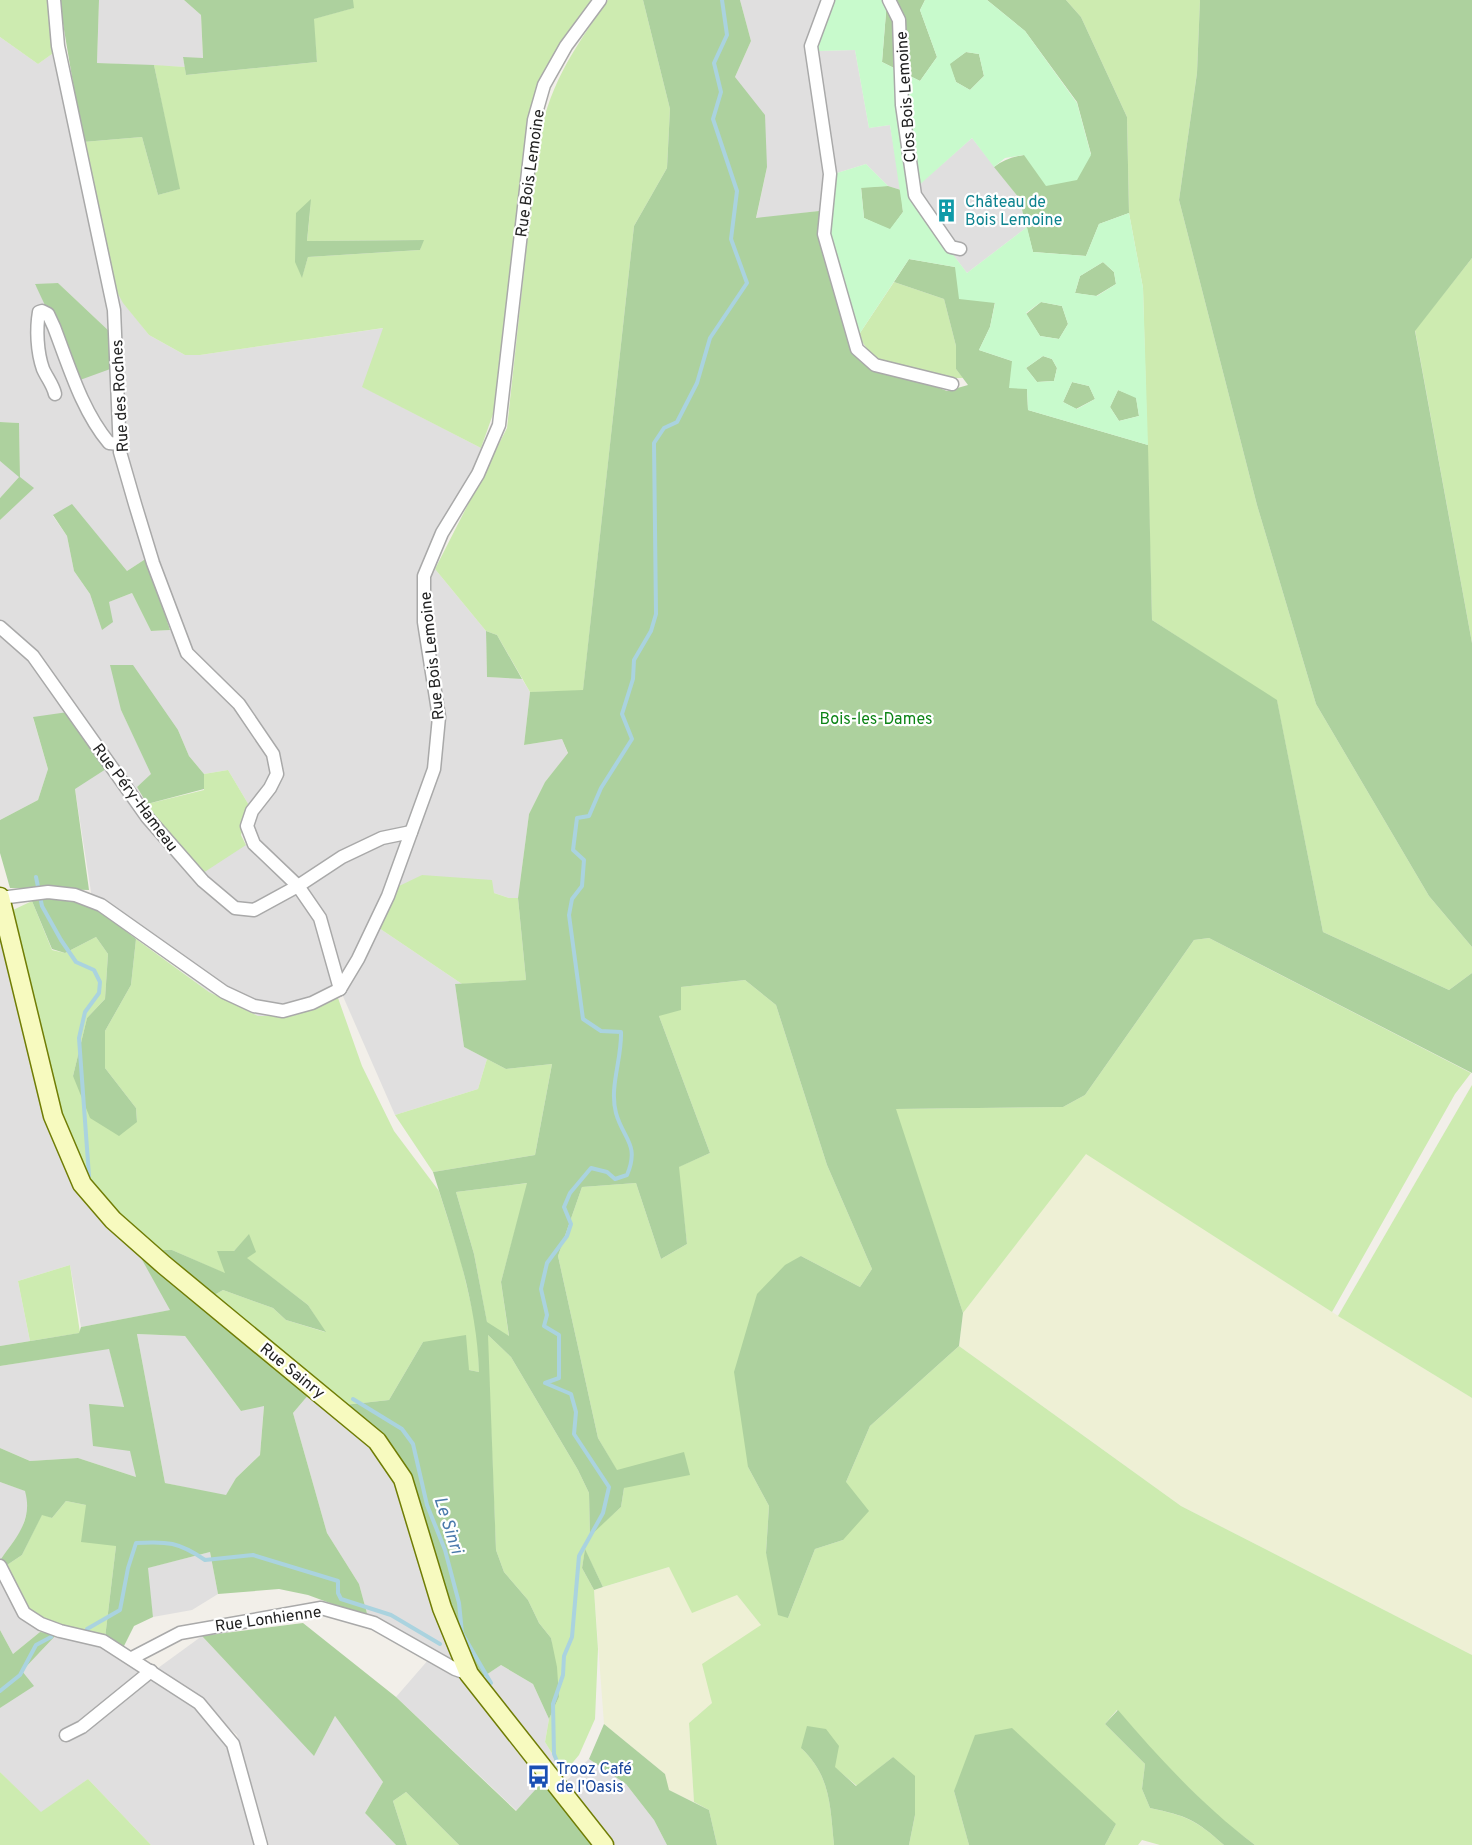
<svg xmlns="http://www.w3.org/2000/svg" width="1472" height="1845" viewBox="0 0 1472 1845" font-family="Overpass,sans-serif">
  <style>
    .residential { fill: #e0dfdf; fill-rule: evenodd }
    .farmland { fill: #eef0d5 }
    .grass { fill: #cdebb0; fill-rule: evenodd }
    .forest { fill: #add19e; fill-rule: evenodd }
    .park { fill: #c8facc; fill-rule: evenodd }
    .lines { fill: none; stroke-linecap: round; stroke-linejoin: round }
    .stream { stroke: #aad3df; stroke-width: 4 }
    .street-casing { stroke: #a9a9a9; stroke-width: 15 }
    .secondary-casing { stroke: #707d05; stroke-width: 21 }
    .street { stroke: #fff; stroke-width: 12 }
    .secondary { stroke: #f7fabf; stroke-width: 18 }
    .labels { text-anchor: middle; stroke-width: 4.5; stroke-linejoin: round; paint-order: stroke }
    .street-label { font-size: 16px; fill: #222; stroke: #fff }
    .culture-label { font-size: 16px; fill: #0d838f; stroke: #fff; text-anchor: start }
    .park-label { font-size: 16px; fill: #0c8416; stroke: #fff }
    .transit-label { font-size: 16px; fill: #164399; stroke: #fff; text-anchor: start }
    .water-label { font-size: 18px; font-style: italic; fill: #4a7aab; stroke: #fff }
  </style>
  <rect width="100%" height="100%" fill="#f2efe9"/>
  <g class="residential">
    <polygon points="99,0 184,0 201,15 203,59 183,58 185,67 97,63"/>
    <polygon points="740,0 833,0 818,51 855,50 869,128 890,125 901,190 888,186 866,164 837,173 819,211 756,219 767,167 735,77 751,41"/>
    <path d="M0,37L38,64L52,54L94,228L110,332L58,283L35,285L113,368L121,468L147,558L127,571L72,505L53,516L67,536L74,571L90,594L102,629L109,602L132,593L151,631L170,630L184,647L122,436L111,281L124,303L149,335L185,355H200L384,328L363,387L481,448L435,569L486,631L487,677L522,679L530,692L524,745L562,739L568,754L545,782L529,814L518,898H509L494,893L379,928L462,984H455L464,1047L487,1059L478,1089L395,1115L342,994L293,1016H258L209,992L93,905L75,789L33,718L48,769L38,800L0,820V520L33,488L19,477L0,498V461L20,476L19,423L0,422ZM121,710L178,730L189,756L204,774L228,770L250,807L257,812L251,841L246,845L153,817L137,787L152,774Z"/>
    <polygon points="972,138 1019,198 1027,227 967,273 907,195"/>
    <polygon points="0,925 52,1133 81,1198 136,1249 171,1310 81,1327 70,1265 18,1281 30,1341 0,1346"/>
    <polygon points="137,1334 185,1336 241,1411 264,1405 260,1455 236,1478 226,1496 165,1483"/>
    <polygon points="109,1348 124,1407 136,1477 78,1458 30,1461 0,1448 0,1366"/>
    <polygon points="310,1393 386,1455 455,1662 368,1617 359,1584 327,1533 293,1413"/>
    <polygon points="0,1482 26,1491 29,1507 21,1531 1,1559 1,1571 22,1614 40,1632 13,1654 0,1630"/>
    <polygon points="210,1552 218,1594 192,1610 153,1617 147,1568"/>
    <polygon points="57,1634 103,1645 202,1708 229,1743 255,1845 151,1845 88,1779 41,1813 0,1772 0,1708 7,1703 22,1671"/>
    <polygon points="202,1636 314,1755 335,1716 383,1782 365,1813 396,1845 269,1845 237,1735 197,1699 158,1668"/>
    <polygon points="429,1659 474,1683 501,1665 533,1684 549,1719 545,1742 564,1773 545,1779 517,1811 396,1697"/>
    <polygon points="589,1759 626,1784 654,1820 667,1845 603,1845 561,1786"/>
  </g>
  <g class="farmland">
    <polygon points="1086,1153 1332,1312 1472,1398 1472,1655 1181,1506 959,1346 963,1313"/>
    <polygon points="669,1567 737,1595 761,1625 712,1703 689,1723 694,1802 668,1790 665,1774 604,1724 594,1590"/>
  </g>
  <g class="grass">
    <polygon points="0,0 51,0 52,54 38,64 0,37"/>
    <path d="M353,0H591L539,80L530,113L498,400L481,448L362,387L383,328L200,355H185L149,335L123,303L111,281L83,142L142,137L158,195L179,189L154,65L185,67L186,75L317,62L313,19L353,8ZM311,200L307,241L423,240L420,250L308,257L302,277Z"/>
    <path d="M608,0H643L670,109L667,168L634,226L583,691L530,692L497,635L486,631L435,569L507,428L537,150C548,86 571,53 608,0Z"/>
    <polygon points="1066,0 1200,0 1197,73 1179,200 1257,505 1316,704 1429,896 1472,947 1472,973 1449,990 1323,932 1277,701 1152,620 1143,288 1129,213 1127,117 1081,17"/>
    <polygon points="1472,258 1472,643 1415,330"/>
    <polygon points="894,282 944,299 956,346 956,369 963,378 935,378 875,360 858,336"/>
    <polygon points="228,770 250,807 241,835 246,845 203,873 153,817 147,804 204,790 204,774"/>
    <polygon points="422,875 492,880 494,893 509,898 518,898 526,980 462,984 379,928 397,887"/>
    <polygon points="32,901 52,950 65,953 96,937 108,954 105,999 87,1018 73,1076 137,1122 136,1108 105,1068 105,1031 131,985 136,939 209,992 258,1016 293,1016 338,998 362,1066 394,1131 439,1191 460,1257 478,1334 479,1372 469,1370 423,1342 389,1400 344,1405 209,1298 223,1290 273,1308 286,1320 325,1332 308,1305 246,1258 249,1235 234,1251 226,1274 172,1250 149,1250 84,1178 59,1117 13,910"/>
    <polygon points="1209,938 1471,1073 1455,1094 1332,1312 1086,1154 963,1313 895,1109 1063,1107 1085,1095 1194,940"/>
    <path d="M745,980L776,1005L827,1165L872,1269L860,1287L801,1256L748,1467L769,1506L766,1553L788,1618L815,1549L843,1540L846,1482L870,1426L959,1346L1181,1506L1472,1655V1845H1255L1223,1821L1167,1767L1117,1710L1105,1724L1145,1764L1142,1789L1150,1808C1186,1816 1195,1819 1224,1845H1160L1142,1840L1138,1845H1105L1116,1824L954,1791L969,1845H909L915,1815L893,1757L857,1786L834,1767L801,1748C831,1776 830,1806 834,1845H717L709,1810L694,1802L689,1723L712,1703L702,1664L761,1625L737,1595L692,1613L669,1567L603,1587L585,1550L582,1568L594,1590L598,1649L595,1719L579,1755L564,1773L545,1742L549,1719L559,1697L551,1638L539,1623L528,1600L504,1572L496,1550L487,1334L511,1357L578,1470L589,1493L590,1535L621,1507L624,1488L684,1453L617,1471L598,1438L558,1256L582,1187L636,1183L661,1259L687,1244L678,1167L710,1153L659,1016L681,987Z"/>
    <polygon points="487,1059 506,1069 552,1064 535,1155 433,1172 395,1115 478,1089"/>
    <polygon points="1472,1085 1472,1398 1338,1316"/>
    <polygon points="528,1183 501,1282 509,1337 487,1323 474,1254 456,1192"/>
    <polygon points="70,1265 80,1333 30,1341 18,1281"/>
    <polygon points="66,1501 86,1505 116,1546 105,1638 61,1627 28,1611 4,1567 22,1555 42,1514 52,1518"/>
    <polygon points="0,1772 41,1812 88,1779 151,1845 0,1845"/>
    <polygon points="406,1792 459,1845 407,1845 393,1801"/>
  </g>
  <g class="forest">
    <polygon points="59,0 99,0 97,63 154,65 180,189 158,195 142,137 83,142"/>
    <polygon points="184,0 353,0 354,8 314,19 317,62 186,75 183,57 203,58 201,15"/>
    <path d="M643,0H740L751,41L735,77L765,115L767,167L756,218L819,211L855,356L947,391L968,385L956,369V346L944,299L894,282L909,259L955,267L995,302L990,327L979,350L1012,361L1027,389L1028,410L1148,445L1152,620L1277,700L1323,932L1449,990L1472,973V1073L1209,938L1194,940L1085,1095L1063,1107L896,1109L963,1313L959,1346L870,1426L846,1482L869,1511L843,1540L815,1549L788,1618L778,1615L766,1553L769,1506L748,1467L734,1372L757,1294L785,1265L801,1256L860,1287L872,1269L827,1165L776,1005L745,980L681,987V1010L659,1016L710,1153L679,1167L687,1244L661,1259L636,1183L582,1187L558,1256L598,1438L617,1470L684,1452L690,1475L624,1488L621,1507L590,1536L589,1493L578,1470L511,1357L488,1335L496,1550L504,1572L528,1600L539,1623L551,1638L557,1667L559,1697L549,1719L533,1684L501,1665L474,1683L404,1480L344,1405L389,1400L423,1342L466,1335L469,1370L479,1372C477,1303 454,1238 433,1172L535,1155L552,1064L506,1069L464,1047L455,984L526,980L518,898L529,814L545,782L568,753L562,739L524,745L530,692L583,690L634,226L667,168L670,109ZM527,1183L501,1282L509,1336L487,1322L474,1254L456,1192Z"/>
    <polygon points="887,0 925,0 920,10 937,57 920,81 882,62"/>
    <path d="M987,0H1066L1081,17L1127,117L1129,213L1099,224L1086,256L1033,252L1019,198L994,167C1019,147 1061,155 1091,154L1077,102L1025,31Z"/>
    <polygon points="1200,0 1472,0 1472,258 1415,331 1472,643 1472,947 1429,896 1316,704 1257,505 1179,200 1197,73"/>
    <polygon points="966,52 979,54 984,76 970,90 956,82 949,64"/>
    <polygon points="888,186 901,190 903,212 890,230 864,218 861,187"/>
    <polygon points="311,199 307,241 424,240 420,250 308,257 302,278 295,262 296,213"/>
    <polygon points="1103,262 1114,272 1116,284 1096,296 1075,293 1080,276"/>
    <polygon points="58,283 110,332 113,368 80,380 35,284"/>
    <polygon points="1041,302 1062,306 1068,324 1059,339 1040,336 1026,314"/>
    <polygon points="1043,356 1052,359 1057,368 1054,381 1037,382 1026,368"/>
    <polygon points="1072,382 1089,386 1095,399 1076,409 1063,402"/>
    <polygon points="1118,390 1136,397 1139,416 1119,421 1110,407"/>
    <polygon points="0,422 19,423 20,477 34,488 0,520 0,498 19,477 0,461"/>
    <polygon points="72,504 127,571 147,558 170,630 151,631 132,593 109,602 113,622 102,630 90,594 74,571 67,536 53,515"/>
    <polygon points="486,631 497,635 522,679 487,677"/>
    <polygon points="110,665 133,665 178,730 189,756 204,774 204,789 147,804 137,787 151,774 121,710"/>
    <polygon points="68,712 106,769 75,789 89,890 10,888 0,853 0,820 38,800 48,769 33,717"/>
    <polygon points="61,897 93,905 136,939 131,985 105,1031 105,1068 136,1108 137,1122 119,1136 90,1118 73,1076 87,1018 105,999 108,954 96,937 65,953 52,949 32,901"/>
    <polygon points="249,1234 256,1252 247,1258 308,1305 326,1332 286,1320 273,1308 223,1290 209,1298 149,1250 172,1250 225,1273 217,1251 234,1251"/>
    <path d="M136,1249L310,1393L293,1413L327,1533L359,1584L368,1617L308,1595L279,1589L218,1594L210,1552L148,1568L153,1617L134,1626L122,1650L105,1638L116,1546L81,1542L86,1505L66,1501L52,1518L42,1515L22,1555L4,1567L1,1559C17,1536 33,1520 25,1491L0,1482V1448L30,1461L78,1458L136,1477L130,1451L93,1446L89,1404L124,1407L109,1349L0,1366V1346L79,1333L81,1327L170,1310ZM137,1334L185,1336L241,1411L264,1406L260,1455L236,1478L226,1495L165,1483Z"/>
    <polygon points="585,1549 603,1587 594,1590 582,1568"/>
    <polygon points="303,1623 396,1697 516,1811 545,1779 598,1845 459,1845 406,1792 393,1801 407,1845 396,1845 365,1813 383,1782 335,1716 314,1756 202,1636"/>
    <polygon points="0,1630 13,1654 40,1632 57,1634 22,1671 34,1686 0,1708"/>
    <path d="M1118,1710C1160,1759 1203,1806 1255,1845H1224C1195,1819 1187,1816 1150,1808L1142,1789L1145,1764L1105,1724Z"/>
    <polygon points="604,1724 665,1774 669,1790 709,1810 717,1845 667,1845 654,1820 626,1784 589,1759"/>
    <path d="M807,1726L826,1729L839,1746L835,1767L856,1786L893,1757L915,1776V1815L909,1845H834C830,1806 831,1776 801,1748Z"/>
    <polygon points="1012,1728 1116,1824 1105,1845 969,1845 954,1791 975,1735"/>
  </g>
  <path class="park" d="M833,0H887L882,62L920,81L937,57L920,10L925,0H987L1025,31L1077,103L1091,155L1077,180L1046,186L1024,155L1005,158L994,167L972,138L908,195L967,273L1027,227L1033,252L1086,256L1099,224L1129,213L1143,288L1148,445L1028,410L1027,389L1009,388L1012,361L979,350L990,327L995,303L959,299L955,267L909,259L858,336L828,229L837,173L866,164L888,186L861,188L864,218L890,229L903,212L890,125L869,128L855,50L817,51ZM966,52L979,54L984,76L970,90L956,82L950,64ZM1103,262L1114,272L1116,284L1097,296L1075,293L1080,276ZM1041,302L1062,306L1068,324L1059,339L1040,336L1026,313ZM1043,356L1052,359L1057,368L1054,381L1037,382L1026,368ZM1072,382L1089,386L1095,399L1077,409L1063,402ZM1118,390L1136,398L1139,416L1119,421L1110,407Z"/>
  <g class="lines">
    <g class="stream">
      <polyline points="36,877 42,906 61,940 76,962 94,970 100,982 99,993 85,1012 79,1038 89,1176"/>
      <polyline points="353,1399 402,1429 413,1444 427,1505 445,1550 459,1603 462,1633 491,1683"/>
      <path d="M87,1629L120,1610L128,1568L136,1543C167,1541 179,1542 205,1560L253,1555L338,1581V1593L341,1599L391,1615L440,1644"/>
      <polyline points="0,1691 20,1675 36,1645 51,1637"/>
      <path d="M561,1771L554,1754L553,1704L563,1675L564,1656L572,1637L579,1556L603,1513L609,1487L574,1434L576,1412L571,1394L545,1383L559,1378V1335L544,1326L547,1315L541,1289L547,1263L567,1236L571,1224L564,1207L570,1193L591,1168L607,1172L615,1179L627,1175C640,1144 623,1139 616,1113C609,1087 622,1059 621,1032L601,1031L583,1019L569,915L572,899L582,886L584,860L573,850L577,818L589,816L601,788L632,739L622,714L633,679L634,660L651,631L656,614L654,443L664,428L677,422L697,383L710,338L747,283L731,239L737,191L713,119L721,92L714,63L727,35L722,0"/>
    </g>
    <defs>
      <g id="street">
        <polyline points="54,0 58,46 114,310 120,452 135,504 153,563 187,653 239,704 273,754 277,774 270,788 252,811 247,826 254,844 298,886 320,918 340,989"/>
        <polyline points="828,0 811,46 830,174 824,234 857,349 875,365 952,384"/>
        <polyline points="889,0 899,20 902,105 915,195 951,247 960,249"/>
        <path d="M55,394C53,385 47,378 43,369C37,352 36,329 39,312L42,311L48,314L54,327C69,366 82,411 109,443L120,444"/>
        <polyline points="0,627 33,656 147,817 203,881 235,908 254,910 298,886 342,857 382,838 411,832"/>
        <polyline points="0,898 48,892 75,895 101,905 224,992 254,1006 283,1011 312,1003 340,989 358,959 388,896 434,769 439,717 424,622 424,576 442,533 478,474 499,425 534,120 544,85 566,46 600,0"/>
        <polyline points="0,1566 24,1613 41,1624 60,1631 103,1641 199,1703 233,1744 261,1845"/>
        <polyline points="132,1658 180,1633 321,1608 374,1623 455,1669 469,1674"/>
        <polyline points="66,1735 82,1727 151,1671"/>
      </g>
      <polyline id="secondary" points="0,897 53,1116 82,1184 113,1220 164,1265 377,1441 403,1479 442,1608 469,1674 604,1845"/>
    </defs>
    <use href="#street" class="street-casing"/>
    <use href="#secondary" class="secondary-casing"/>
    <use href="#street" class="street"/>
    <use href="#secondary" class="secondary"/>
  </g>
  <defs>
    <symbol id="building-bare" viewBox="-9 -9 18 18"><path d="M-4-6H4V6H1V3H-1V6H-4ZM-2.5-4.3h1.7v1.8h-1.7ZM.8-4.3h1.7v1.8H.8ZM-2.5-1h1.7V.8h-1.7ZM.8-1h1.7V.8H.8Z" fill="#0f9aa8" stroke="#fff" stroke-width="2.5" paint-order="stroke"/></symbol>
    <symbol id="bus-bare" viewBox="-9 -9 18 18"><path d="M-5-6H5V4H4V6H2V4H-2V6H-4V4H-5ZM-3.5-4V0h7V-4ZM-3.5 1.2v1.5H-2V1.2ZM2 1.2v1.5H3.5V1.2Z" fill="#1a4fb4" stroke="#fff" stroke-width="2.5" paint-order="stroke"/></symbol>
  </defs>
  <g fill-rule="evenodd">
    <use href="#building-bare" x="930" y="194" width="33" height="33"/>
    <use href="#bus-bare" x="522" y="1760" width="33" height="33"/>
  </g>
  <g class="labels">
    <g class="street-label">
      <text transform="translate(905 97) rotate(-94)" y="6">Clos Bois Lemoine</text>
      <text transform="translate(529 173) rotate(-82)" y="6">Rue Bois Lemoine</text>
      <text transform="translate(119 396) rotate(-93)" y="6">Rue des Roches</text>
      <text transform="translate(431 656) rotate(-96)" y="6">Rue Bois Lemoine</text>
      <text transform="translate(136 797) rotate(53)" y="6">Rue Péry-Hameau</text>
      <text transform="translate(293 1370) rotate(39)" y="6">Rue Sainry</text>
      <text transform="translate(268 1618) rotate(-8)" y="6">Rue Lonhienne</text>
    </g>
    <g class="culture-label">
      <text x="965" y="207">Château de<tspan x="965" dy="18">Bois Lemoine</tspan></text>
    </g>
    <g class="park-label">
      <text x="876" y="724">Bois-les-Dames</text>
    </g>
    <g class="transit-label">
      <text x="556" y="1774">Trooz Café<tspan x="556" dy="18">de l'Oasis</tspan></text>
    </g>
    <g class="water-label">
      <text transform="translate(449 1525) rotate(72)" y="6">Le Sinri</text>
    </g>
  </g>
</svg>
